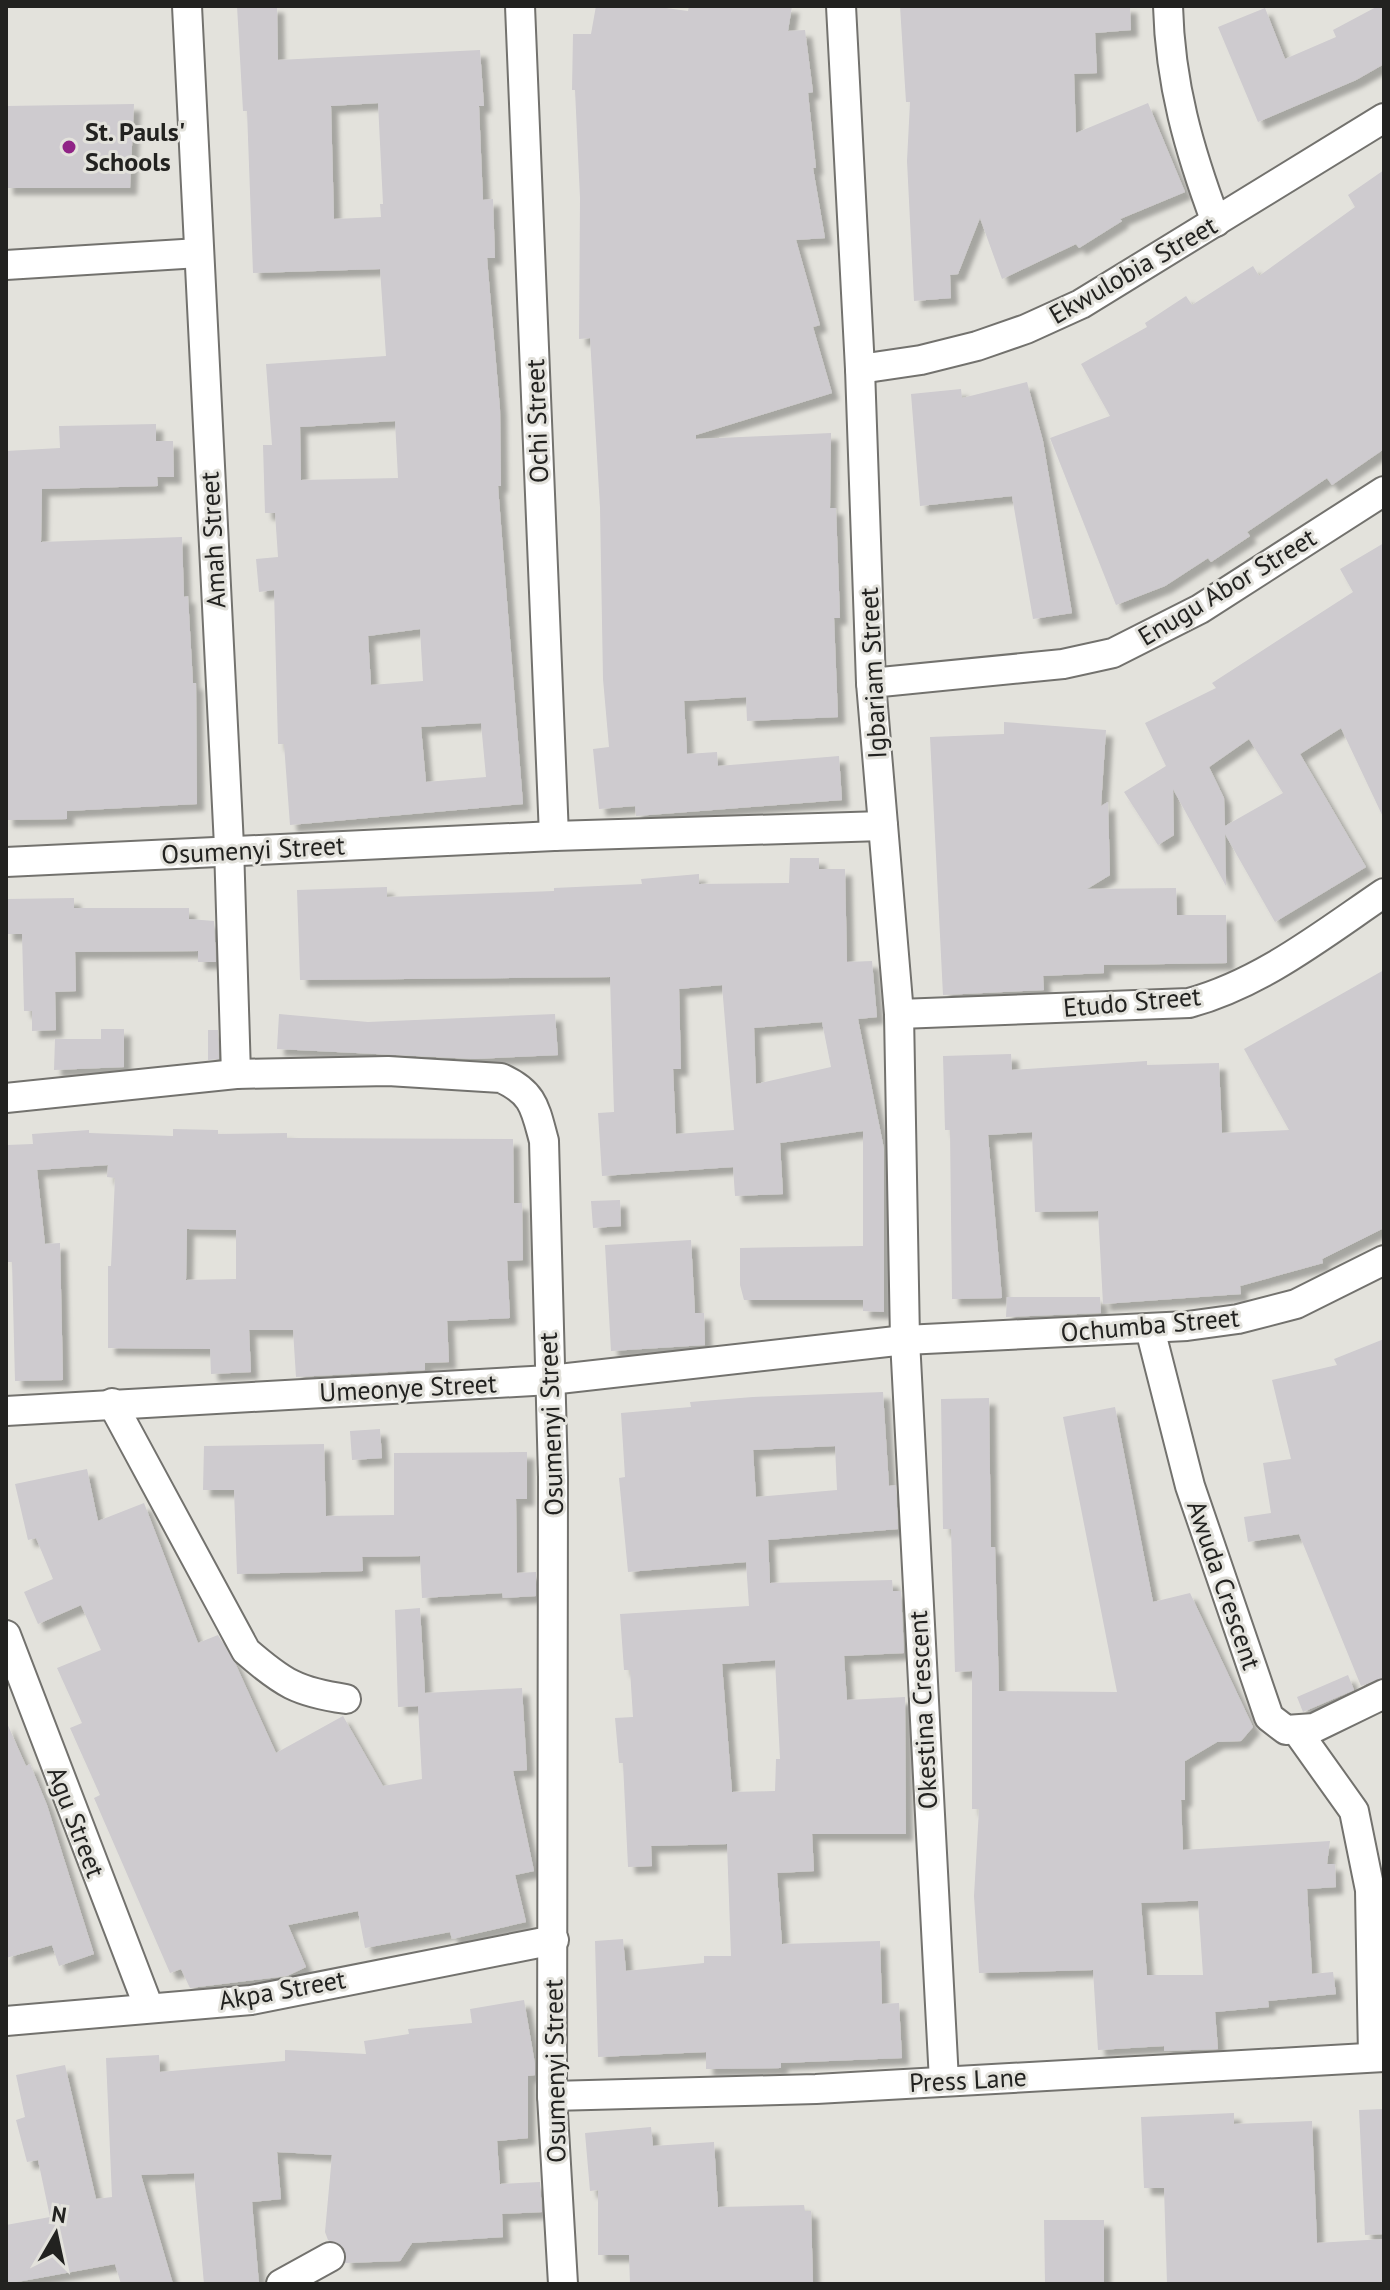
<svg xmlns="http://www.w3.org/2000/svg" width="1390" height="2290" viewBox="0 0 1390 2290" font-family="'PT Sans',sans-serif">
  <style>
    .building { fill: #cecbcf; fill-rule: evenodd; filter: url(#shadow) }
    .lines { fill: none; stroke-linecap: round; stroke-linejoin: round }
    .minor-casing { stroke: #73726e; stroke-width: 32 }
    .minor { stroke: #fff; stroke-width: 28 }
    .poi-dot { fill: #902486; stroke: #e3e2dc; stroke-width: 3 }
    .labels { text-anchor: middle; stroke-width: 6; stroke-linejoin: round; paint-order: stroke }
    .poi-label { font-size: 26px; font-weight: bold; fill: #222220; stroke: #e3e2dc; text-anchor: start }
    .street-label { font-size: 26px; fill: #222220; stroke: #e3e2dc }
  </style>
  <defs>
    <filter id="shadow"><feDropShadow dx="7" dy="7" stdDeviation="2" flood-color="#0004"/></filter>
  </defs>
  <rect width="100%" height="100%" fill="#e3e2dc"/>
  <g class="building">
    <path d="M237,6H277L278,60L480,50L484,106H479L483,200L493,199L495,258H487L500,409L501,486H498L523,804L290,825L284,744H278L274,590L259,592L256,559L278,557L275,513H265L263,445H272L266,364L386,356L380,269L253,273L247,111H243ZM378,103L383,204H380L381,217L334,219L331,106ZM395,421L398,478L301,480L300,427ZM420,629L423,681L371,685L368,636ZM481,723L486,777L426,782L421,727Z"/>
    <polygon points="596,6 651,6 688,11 689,6 792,6 788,31 805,30 813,92 808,93 816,168 813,168 825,238 796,240 820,325 813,327 832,393 696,435 696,439 831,433 830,508 836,508 840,618 834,618 838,717 747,721 746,697 684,701 687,754 717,752 718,766 839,756 842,800 636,816 635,806 599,809 593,749 609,747 603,679 600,508 590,338 579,339 580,198 575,90 572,90 573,34 591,34"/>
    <polygon points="900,6 1130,6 1131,30 1095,33 1097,73 1074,74 1076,133 1148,103 1185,192 1120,219 1122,221 1079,248 1076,244 1002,279 980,218 958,274 950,275 951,298 914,301 907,161 910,102 906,102"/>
    <polygon points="1378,6 1384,6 1384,64 1356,80 1258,122 1218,27 1265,8 1285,59 1336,37 1333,30"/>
    <polygon points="134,104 130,188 6,188 6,106"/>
    <polygon points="1384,170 1384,449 1332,485 1327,478 1247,532 1250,536 1211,562 1208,558 1165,586 1116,605 1050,438 1110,416 1081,364 1147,327 1145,323 1186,296 1192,305 1253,266 1259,276 1355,207 1348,195"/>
    <polygon points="1027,382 1043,441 1072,613 1033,619 1012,496 920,506 911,394 961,389 962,398"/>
    <polygon points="156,424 156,441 173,441 174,477 157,477 158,486 42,489 41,542 182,537 184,597 188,596 193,683 196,683 197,804 67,811 67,819 6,820 6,451 60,448 59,426"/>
    <path d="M1384,543V819L1341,728L1300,754L1366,867L1275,922L1225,834L1226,886L1173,789L1174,835L1158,845L1124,792L1166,766L1145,723L1216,688L1212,683L1353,592L1340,569ZM1249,739L1283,793L1225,826L1224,798L1209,767Z"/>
    <polygon points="1004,722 1106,730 1101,806 1108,802 1110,875 1087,889 1176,888 1177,915 1226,915 1227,963 1104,965 1104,973 1043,976 1044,990 943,995 930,737 1004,734"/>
    <path d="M790,858H819V869H845L847,962L872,961L877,1017L858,1019L884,1149V1312L863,1311V1300H744L740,1285V1248L863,1246V1131L780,1143L783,1194L735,1196L733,1167L602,1176L598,1113L614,1112L610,977L300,980L297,890L387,887V897L554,891V888L642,884L641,879L699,874V884L789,883ZM722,985L734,1130L676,1134L673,1069H681L679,989ZM822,1022L831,1067L756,1084L754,1028Z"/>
    <polygon points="74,898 74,908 189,908 189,919 214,921 216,962 198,962 198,951 75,952 76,991 55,992 56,1030 32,1031 32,1011 24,1011 22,934 6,934 6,899"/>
    <polygon points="1384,970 1384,1228 1322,1259 1323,1263 1240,1286 1241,1294 1103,1304 1098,1211 1035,1212 1032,1132 988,1135 1002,1298 952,1299 950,1130 945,1130 943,1056 1011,1054 1012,1070 1147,1061 1147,1065 1219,1063 1222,1133 1289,1130 1244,1049"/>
    <polygon points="279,1014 368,1022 555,1014 558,1055 475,1059 277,1049"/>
    <polygon points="101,1029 124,1029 124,1067 54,1070 55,1039 101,1039"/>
    <polygon points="208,1030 218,1030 219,1059 208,1060"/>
    <path d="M173,1129L218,1130V1134L287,1133V1138L513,1139L514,1203H522L523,1260L507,1261L510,1318L447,1321L449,1362L425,1363V1370L296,1377L293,1330H249L251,1372L211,1374L210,1349L108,1348V1266H111L115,1178L107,1177L108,1165L37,1170L45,1244L60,1243L63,1380L15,1381L12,1262H8L6,1247V1145L33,1144L32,1134L89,1130V1133L173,1136ZM187,1229L236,1230V1279L186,1280Z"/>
    <polygon points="620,1200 621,1226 593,1228 591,1201"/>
    <polygon points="691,1240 695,1313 704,1313 705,1345 611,1351 605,1245"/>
    <polygon points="1007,1297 1100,1297 1101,1313 1006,1317"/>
    <polygon points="1384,1339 1384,1677 1361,1686 1299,1534 1248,1542 1244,1517 1271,1513 1263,1463 1291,1459 1272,1380 1337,1365 1334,1359"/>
    <path d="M883,1392L889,1486L896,1485L898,1529L768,1540L770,1583L892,1580L893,1591H901L904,1653L844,1656L847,1700L905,1697L906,1834H812L814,1871L777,1873L782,1944L880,1941L882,2004L899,2003L902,2058L781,2063V2068L706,2069V2052L598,2057L595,1941L623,1939L626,1971L704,1963V1956H731L727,1844L651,1846L652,1866L628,1867L623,1763H619L615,1718L633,1717L630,1670H624L620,1614L749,1606L746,1562L628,1572L619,1478L625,1477L621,1413L691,1407L690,1402L753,1397ZM835,1446L837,1490L756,1497L753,1450ZM775,1660L780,1759H776L775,1791L732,1792L722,1664Z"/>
    <path d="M989,1398L991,1547H995L999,1691L1117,1692L1063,1417L1115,1407L1153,1602L1190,1593L1253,1727L1241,1741L1217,1742L1185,1761V1800H1181L1183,1850L1330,1841L1327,1864H1335L1336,1887L1307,1889L1312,1974L1333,1972L1336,1994L1268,2001L1269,2007L1215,2012L1218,2049L1164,2051V2046L1098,2050L1093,1970L979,1973L974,1896L979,1809H972V1671L955,1672L951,1529H943L941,1399ZM1188,1901H1198L1203,1975H1147L1141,1903Z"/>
    <polygon points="380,1429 382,1458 352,1460 350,1431"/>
    <polygon points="324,1444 326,1516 394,1515 394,1453 527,1452 527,1499 516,1499 517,1573 536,1572 536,1596 503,1598 502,1593 422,1598 420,1556 362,1557 363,1571 237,1574 234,1490 203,1490 204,1446"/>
    <polygon points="87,1469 98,1521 144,1503 198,1643 218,1635 236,1665 276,1753 343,1716 383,1786 422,1779 418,1706 398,1707 395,1610 420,1608 425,1693 522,1688 527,1770 513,1771 534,1871 515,1875 526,1922 452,1939 450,1932 365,1948 358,1911 288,1925 306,1967 287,1976 190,1988 181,1969 170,1973 94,1798 100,1795 70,1728 82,1723 57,1668 101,1650 81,1605 38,1624 24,1592 53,1579 36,1538 28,1540 15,1484"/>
    <polygon points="1348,1675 1354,1690 1303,1712 1297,1697"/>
    <polygon points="6,1721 26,1766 30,1764 47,1805 94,1954 59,1966 52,1945 6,1958"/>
    <polygon points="524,2000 535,2064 535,2075 528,2076 528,2138 497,2141 500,2184 540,2182 542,2212 502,2214 503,2237 412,2243 400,2261 345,2263 344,2248 328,2240 325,2232 332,2155 277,2152 281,2199 252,2202 259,2284 204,2284 194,2173 141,2175 173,2284 121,2284 115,2264 6,2284 6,2225 50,2217 38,2160 27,2162 16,2120 25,2117 16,2075 65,2065 96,2199 112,2197 106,2058 159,2055 160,2072 285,2061 285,2050 366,2054 364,2041 409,2034 408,2029 472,2023 470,2009"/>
    <polygon points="1384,2109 1384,2234 1365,2235 1359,2110"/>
    <polygon points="1234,2113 1234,2124 1312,2121 1317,2243 1384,2239 1384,2284 1167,2284 1164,2188 1144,2188 1141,2117"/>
    <polygon points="651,2127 653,2146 714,2142 718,2207 804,2205 805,2211 811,2211 813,2284 630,2284 629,2255 598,2255 598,2190 590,2191 585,2133"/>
    <polygon points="1044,2220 1104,2220 1104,2284 1045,2284"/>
  </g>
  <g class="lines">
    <defs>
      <g id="minor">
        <polyline points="187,6 229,846 236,1074"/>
        <polyline points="520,6 554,836"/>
        <polyline points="841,6 860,369 871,683 899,1014 905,1340 944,2081"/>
        <path d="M1168,6C1170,84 1189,150 1216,222"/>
        <polyline points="6,265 199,253"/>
        <polyline points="860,369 921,360 977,346 1026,329 1081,304 1384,118"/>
        <polyline points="871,683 1063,664 1113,653 1200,609 1384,491"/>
        <polyline points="6,862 554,836 883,826"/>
        <path d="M899,1014L1189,1003C1262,983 1322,935 1384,893"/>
        <path d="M6,1098L236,1074L388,1071L501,1078C534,1093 535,1108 544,1141L553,1477L552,2096L563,2284"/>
        <polyline points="1150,1329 1190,1486 1269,1717 1286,1730 1314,1728 1384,1694"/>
        <path d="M112,1403L246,1651C283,1683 297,1692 346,1699"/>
        <polyline points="6,1411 550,1380 905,1340 1187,1326 1238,1319 1296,1304 1384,1260"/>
        <polyline points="6,1635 149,2008"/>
        <polyline points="1297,1731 1354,1811 1370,1890 1373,2057"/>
        <polyline points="6,2021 251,2000 554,1940"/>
        <polyline points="552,2096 816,2089 1384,2057"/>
        <polyline points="281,2284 330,2257"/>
      </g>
    </defs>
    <use href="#minor" class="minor-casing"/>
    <use href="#minor" class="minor"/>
  </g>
  <circle class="poi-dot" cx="69" cy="147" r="8"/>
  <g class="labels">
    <g class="poi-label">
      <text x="85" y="141">St. Pauls'<tspan x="85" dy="30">Schools</tspan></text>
    </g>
    <g class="street-label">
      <text transform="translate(1133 270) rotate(-30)" y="9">Ekwulobia Street</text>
      <text transform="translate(537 421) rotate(-92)" y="9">Ochi Street</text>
      <text transform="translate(213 540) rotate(-93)" y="9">Amah Street</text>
      <text transform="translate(1227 587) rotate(-31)" y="9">Enugu Abor Street</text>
      <text transform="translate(873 673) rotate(-93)" y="9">Igbariam Street</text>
      <text transform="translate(253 850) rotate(-3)" y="9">Osumenyi Street</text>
      <text transform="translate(1132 1002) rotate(-5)" y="9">Etudo Street</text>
      <text transform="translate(1150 1325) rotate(-5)" y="9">Ochumba Street</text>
      <text transform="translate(408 1388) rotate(-3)" y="9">Umeonye Street</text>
      <text transform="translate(551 1424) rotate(-92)" y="9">Osumenyi Street</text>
      <text transform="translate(1224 1585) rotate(71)" y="9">Awuda Crescent</text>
      <text transform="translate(923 1710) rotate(-93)" y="9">Okestina Crescent</text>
      <text transform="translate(76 1822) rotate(69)" y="9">Agu Street</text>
      <text transform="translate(282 1990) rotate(-10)" y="9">Akpa Street</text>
      <text transform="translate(555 2071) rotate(-91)" y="9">Osumenyi Street</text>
      <text transform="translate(968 2080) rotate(-3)" y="9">Press Lane</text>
    </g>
  </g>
  <rect width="1390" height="2290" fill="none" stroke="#222220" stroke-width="16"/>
  <g transform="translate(56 2234) rotate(9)" stroke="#e3e2dc" stroke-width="6" paint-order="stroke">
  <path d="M0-6L14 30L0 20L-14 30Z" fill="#222220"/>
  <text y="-12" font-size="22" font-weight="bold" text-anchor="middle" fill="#222220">N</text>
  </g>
</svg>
